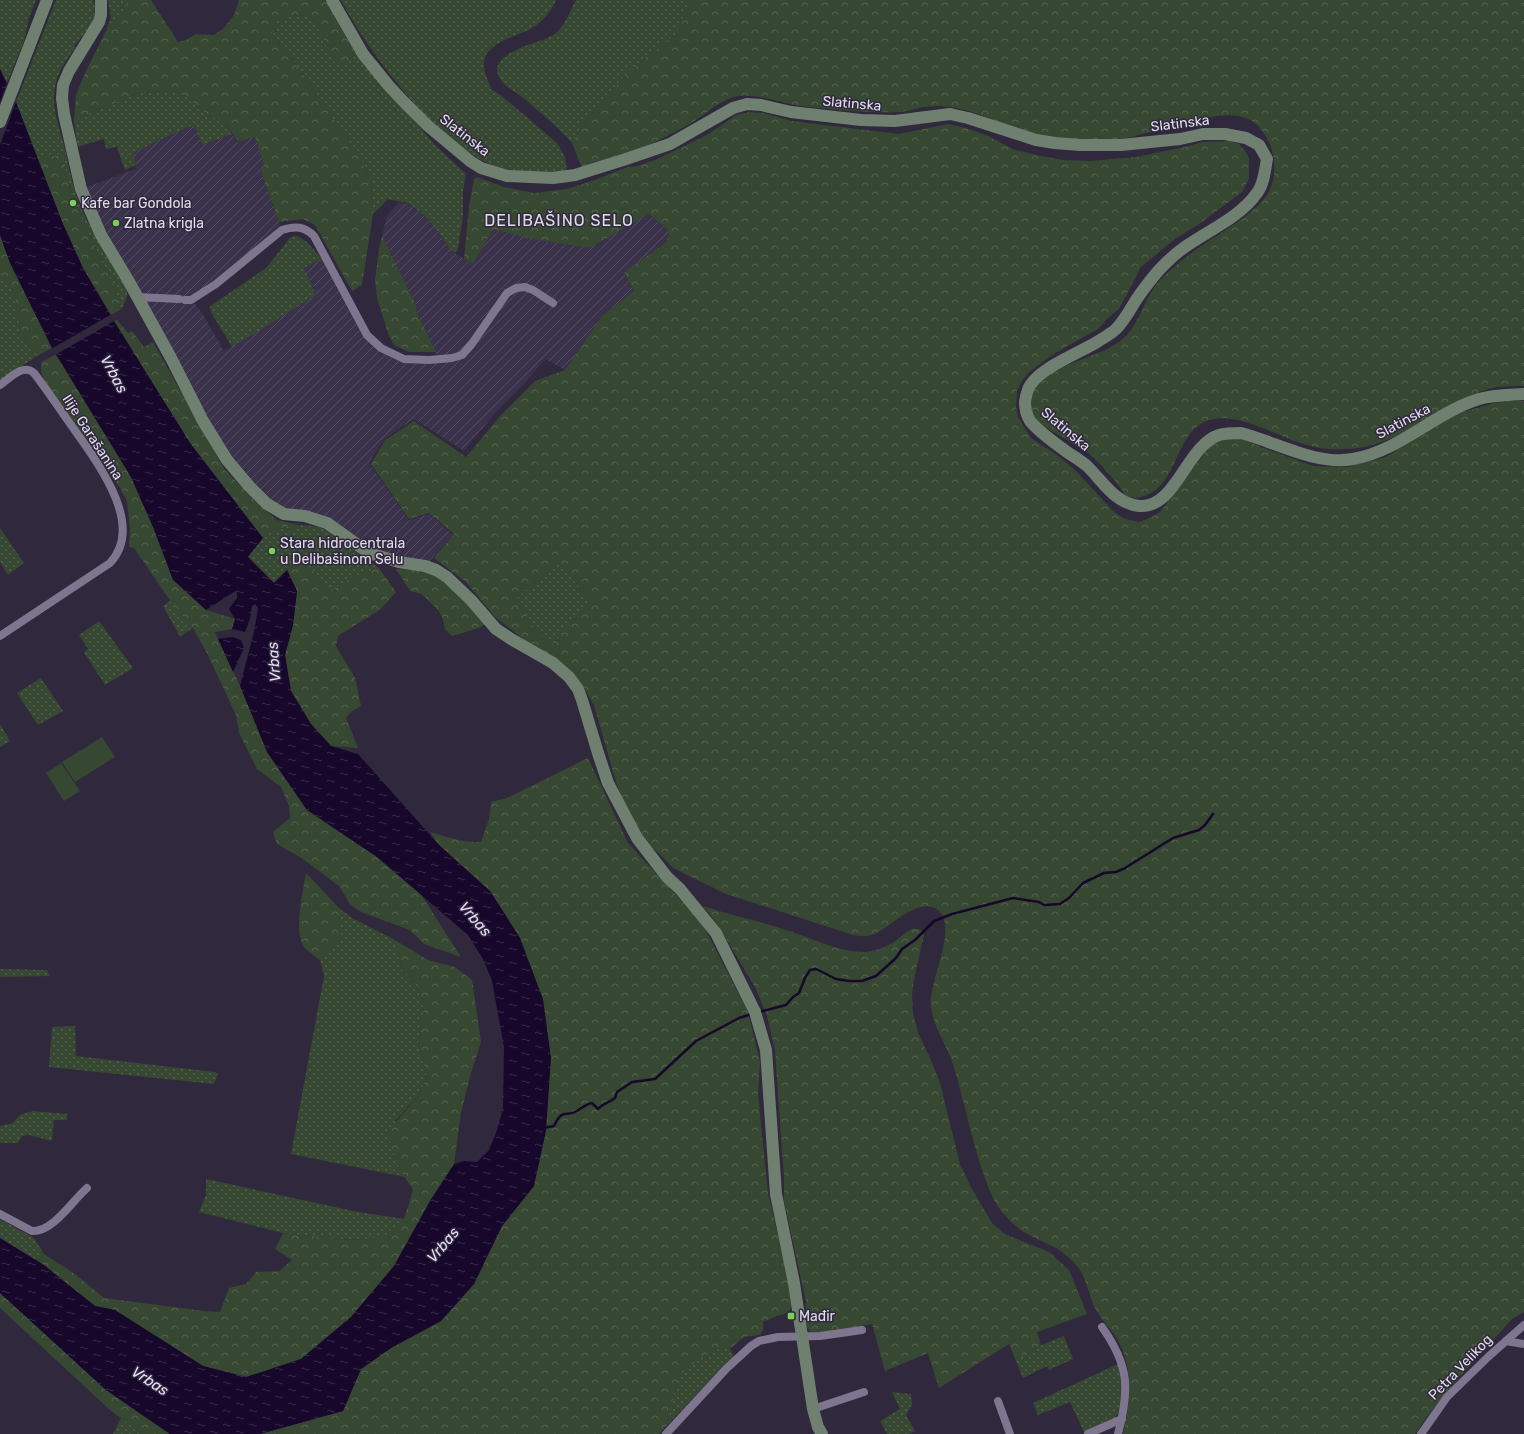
<svg xmlns="http://www.w3.org/2000/svg" width="1524" height="1434" viewBox="0 0 1524 1434" font-family="Rubik,sans-serif">
  <style>
    .industrial { fill: url(#industrial-furrows) }
    .grass { fill: url(#grass-dots) }
    .forest { fill: url(#forest-crowns); fill-rule: evenodd }
    .pitch { fill: #374832 }
    .water { fill: url(#water-ripples) }
    .pier { fill: #30283d }
    .lines { fill: none; stroke-linecap: round; stroke-linejoin: round }
    .stream { stroke: #17072b; stroke-width: 2.5 }
    .street { stroke: #7e768e; stroke-width: 8 }
    .secondary { stroke: #6f8071; stroke-width: 12 }
    .poi-dot { fill: #79d157; stroke: #30283d; stroke-width: 1.5 }
    .labels { text-anchor: middle; stroke-width: 3; stroke-linejoin: round; paint-order: stroke }
    .street-label { font-size: 14px; fill: #e0dcea; stroke: #30283d }
    .poi-label { font-size: 14px; fill: #e0dcea; stroke: #30283d; text-anchor: start }
    .water-label { font-size: 15px; font-style: italic; fill: #e5dcf8; stroke: #30283d }
    .quarter-label { font-size: 16px; letter-spacing: 1px; fill: #e0dcea; stroke: #30283d }
  </style>
  <defs>
    <pattern id="industrial-furrows" width="10" height="10" patternUnits="userSpaceOnUse"><rect width="10" height="10" fill="#3a314b"/><path d="M-1 1l2-2M0 10L10 0M9 11l2-2" fill="none" stroke="#564e65"/></pattern>
    <pattern id="grass-dots" width="8" height="8" patternUnits="userSpaceOnUse"><rect width="8" height="8" fill="#374832"/><path d="M2 2h.1M6 6h.1" fill="none" stroke="#546250" stroke-width="1.8" stroke-linecap="round"/></pattern>
    <pattern id="forest-crowns" width="20" height="18" patternUnits="userSpaceOnUse"><rect width="20" height="18" fill="#374832"/><path d="M2 6a3 3 0 1 1 6 0M12 15a3 3 0 1 1 6 0" fill="none" stroke="#546250"/></pattern>
    <pattern id="water-ripples" width="26" height="14" patternUnits="userSpaceOnUse"><rect width="26" height="14" fill="#17072b"/><path d="M2 4q2-2 4 0t4 0M15 11q2-2 4 0t4 0" fill="none" stroke="#382b4a"/></pattern>
  </defs>
  <rect width="100%" height="100%" fill="#30283d"/>
  <polygon class="industrial" points="194,125 202,145 232,134 239,142 255,137 264,165 260,169 282,230 192,300 202,313 224,351 316,295 304,268 326,257 367,335 402,358 439,359 417,313 416,305 382,236 387,216 399,202 408,204 420,212 437,230 451,251 473,264 493,229 531,239 590,248 649,214 669,231 667,242 624,272 634,291 602,316 565,370 545,359 525,383 495,413 464,451 414,419 384,439 369,463 409,520 429,514 453,535 425,566 383,559 339,526 284,514 227,460 134,291 81,189 136,169 132,153 166,137"/>
  <g class="grass">
    <polygon points="0,0 36,0 29,18 24,41 7,83 0,69"/>
    <path d="M56,0H93C100,22 86,31 74,46L76,47C66,60 58,71 55,87C51,109 60,129 65,149C68,162 70,175 74,188C80,210 93,231 104,251C110,263 123,278 127,291C128,296 124,306 120,310L116,291L84,225L66,176L64,153L38,160L16,102Z"/>
    <polygon points="108,0 127,0 127,1 125,11 106,31 111,18"/>
    <path d="M341,0H556C552,10 544,20 535,26C520,37 483,41 484,65C484,73 489,82 491,89L502,96L557,143L565,157L567,170L559,173C544,173 525,174 511,171C448,160 369,54 341,0Z"/>
    <path d="M576,0H690L689,7L677,33L629,71L581,126L572,143C557,126 540,112 522,97C517,93 510,90 505,85C475,53 539,45 555,34C565,26 570,11 576,0Z"/>
    <path d="M309,15L318,24L327,48L352,61L354,51L435,145L466,174L463,191V216L458,248L456,253L451,251C440,234 428,215 409,204C404,201 394,201 388,199L373,214L370,178L358,154L334,120L310,83L272,33L276,22L288,16Z"/>
    <polygon points="168,90 183,94 203,111 227,126 232,134 202,145 194,125 166,137 133,153 136,165 125,170 117,147 106,149 104,139 77,147 74,120 136,94"/>
    <polygon points="297,236 307,242 322,259 304,268 316,295 232,347 212,314 209,307 266,268 283,247 290,237"/>
    <polygon points="0,271 15,296 20,331 35,357 0,381"/>
    <path d="M299,525C313,526 323,525 333,536L379,568L355,576L330,591L321,583L315,573L300,563L287,570L274,583L247,557C260,541 272,521 294,532Z"/>
    <polygon points="0,528 24,563 8,575 0,562"/>
    <polygon points="560,563 591,602 558,639 552,644 531,624 517,597"/>
    <polygon points="170,601 193,628 180,637 163,606"/>
    <polygon points="99,621 133,668 105,685 84,652 88,649 79,635"/>
    <polygon points="41,678 63,711 38,725 17,693"/>
    <polygon points="0,724 10,741 0,747"/>
    <polygon points="339,908 352,918 395,940 402,970 415,984 424,1007 418,1042 427,1076 419,1095 395,1121 398,1167 405,1177 291,1154 324,976 320,960 333,948 339,916"/>
    <polygon points="0,969 47,970 50,976 0,977"/>
    <polygon points="75,1026 76,1056 215,1072 218,1074 214,1084 49,1067 52,1027"/>
    <polygon points="33,1111 67,1114 67,1120 54,1120 52,1141 29,1135 22,1136 18,1143 0,1143 0,1126 13,1123 20,1115"/>
    <polygon points="206,1179 358,1212 404,1219 382,1238 349,1240 283,1233 199,1212 206,1195"/>
    <polygon points="0,1219 34,1238 44,1254 37,1261 0,1238"/>
    <polygon points="1064,1336 1073,1359 1049,1370 1047,1366 1023,1378 1015,1359 1041,1345"/>
    <path d="M727,1344L734,1356L668,1424C671,1408 672,1390 681,1375C689,1361 713,1351 727,1344Z"/>
    <path d="M1118,1364C1121,1381 1127,1404 1115,1418L1084,1432L1070,1402L1038,1415L1033,1403Z"/>
    <polygon points="892,1392 911,1394 912,1405 906,1415 915,1431 909,1434 887,1434 880,1421 900,1409"/>
    <polygon points="121,1418 142,1434 113,1434"/>
  </g>
  <g class="forest">
    <polygon points="127,0 151,0 178,42 186,40 196,34 214,35 224,28 234,15 239,0 325,0 354,51 352,61 343,63 335,63 327,48 318,24 309,15 288,16 276,22 272,33 310,83 334,120 358,154 370,178 373,214 362,285 352,291 315,225 303,219 279,222 260,169 264,165 255,137 239,142 227,126 203,111 183,94 168,90 136,94 74,120 76,95 85,73 106,31 125,11"/>
    <path d="M690,0H1524V386C1515,386 1506,386 1497,387C1480,390 1464,399 1450,407C1417,425 1382,449 1344,449C1334,450 1321,449 1311,446C1280,440 1236,407 1204,422C1174,437 1178,484 1145,496C1142,496 1139,498 1136,498C1133,498 1128,496 1125,495C1121,486 1096,459 1088,453C1081,449 1074,444 1067,440C1054,432 1027,421 1031,402C1032,396 1033,389 1037,385C1055,363 1095,359 1119,342C1140,327 1143,298 1160,280C1173,267 1188,255 1203,245C1222,232 1255,213 1267,195C1276,180 1276,164 1271,147C1267,136 1258,123 1248,119C1217,105 1154,135 1120,139C1092,142 1061,140 1033,134C1007,128 983,113 956,108C947,106 935,106 925,107C917,108 909,111 901,112C891,113 880,112 870,112C847,111 824,109 801,106C779,103 756,92 734,97C716,102 702,118 686,126C671,134 656,142 641,148C622,156 601,161 582,168L572,143L581,126L629,71L677,33L689,7Z"/>
    <path d="M749,112L764,113L792,121L899,134L948,124L969,129L986,135L1013,149L1036,155L1063,160L1089,161L1136,157L1185,147L1202,142L1229,141L1239,144L1245,151L1249,158V179L1242,192L1202,222L1175,239L1141,267L1119,309L1108,318L1098,329L1055,353L1029,372L1022,381L1017,391L1016,407L1018,417L1031,438L1057,455L1076,471L1114,512L1125,519L1139,522L1152,517L1160,512L1212,443L1223,439L1233,438L1245,440L1261,447L1313,466L1348,467L1386,457L1456,414L1502,401H1524V1312L1512,1319C1478,1357 1443,1392 1415,1434H1123C1131,1401 1134,1367 1116,1337C1109,1327 1099,1317 1094,1306C1088,1292 1086,1276 1076,1265C1072,1260 1066,1255 1061,1251C1052,1245 1042,1242 1033,1237C1008,1224 995,1207 986,1181C972,1143 965,1103 953,1064C947,1045 933,1027 931,1006C928,982 959,927 938,910C919,895 890,928 874,934C867,937 860,936 853,935L726,894L673,868L660,854L644,842L626,810L614,775L594,705L581,683L565,665L544,651L526,641L495,617L466,582L434,558L454,534L429,513L409,519L371,464L385,440L414,421L466,457L500,416L535,381L565,370L602,316L634,291L624,272L667,242L669,231L649,214L590,248L531,239L493,229L473,264L464,259L469,206L474,179L477,177L504,187L534,193L567,189L589,182L628,167L637,166L655,160L707,135L736,115ZM560,563L591,602L558,639L552,644L531,624L517,597Z"/>
    <polygon points="64,153 66,176 84,225 116,291 120,310 111,315 83,268 63,224 38,160"/>
    <polygon points="0,235 10,263 52,348 35,357 20,331 15,296 0,271"/>
    <polygon points="382,236 416,305 417,313 436,352 409,352 394,345 389,336 377,298 375,280 379,249"/>
    <path d="M117,320L128,333L132,331L144,347L153,342L225,470L260,506L277,520L299,525L294,532C279,525 275,529 263,538L190,443L114,321Z"/>
    <path d="M57,354L131,477L153,527L206,610L235,619L232,629L215,632L245,697L267,752L307,810L377,857L420,893L461,957L424,944L410,930L361,912L350,904L339,886L300,857L277,844L273,832L290,818L289,806L281,787L257,769L239,733L236,715L207,653L193,628L176,609L134,548L129,547L130,530L127,501L120,488L48,387C44,379 39,371 42,362Z"/>
    <polygon points="300,563 315,573 321,583 330,591 355,576 379,568 396,592 381,609 338,636 336,646 355,678 361,706 351,712 346,718 358,748 331,746 311,724 291,691 285,655 293,625 297,591 287,570"/>
    <path d="M396,569C409,570 424,569 436,576C450,583 473,611 485,624L479,628L452,636L445,629L443,619L439,611L422,594L410,591Z"/>
    <path d="M588,758L628,843L702,923L748,1012L760,1062L758,1094L768,1193L794,1303L788,1313L777,1316L763,1322V1330L760,1335L744,1337L730,1349L727,1344L696,1361L681,1374L675,1388L668,1424L659,1434H260L343,1411L361,1369L391,1348L441,1321L474,1284L502,1226L534,1186L520,938L490,891L439,845L430,832C447,837 464,843 481,842L489,819L491,802L507,798Z"/>
    <path d="M306,873L339,908L342,937L333,948L320,960C315,956 306,951 303,945C294,930 303,890 306,873Z"/>
    <path d="M703,906C730,915 759,921 786,930C812,938 838,952 865,952C875,951 886,947 894,942C904,936 910,924 923,931L924,935L914,979L912,996L913,1014L919,1035L931,1060L940,1083L960,1164L971,1187L992,1223L1005,1234L1049,1252L1069,1270L1087,1314L1037,1332L1041,1345L1015,1359L1009,1344L939,1388L928,1353L885,1371L872,1324L828,1332H811L807,1328L805,1321L806,1302L784,1201V1178L775,1051L767,1016L756,989L718,925Z"/>
    <polygon points="395,940 428,960 455,967 472,980 481,1042 471,1073 461,1113 454,1164 430,1201 394,1266 351,1317 301,1359 246,1377 203,1366 115,1310 95,1306 37,1261 44,1254 75,1274 104,1298 204,1311 220,1312 229,1288 246,1284 256,1272 279,1271 292,1260 275,1249 283,1233 349,1240 382,1238 404,1219 413,1190 398,1167 387,1132 419,1095 427,1076 418,1042 424,1007 415,984 402,970"/>
    <polygon points="0,1293 106,1390 170,1434 142,1434 110,1410 0,1308"/>
  </g>
  <g class="pitch">
    <polygon points="102,737 115,757 75,782 62,762"/>
    <polygon points="61,763 80,791 64,801 46,773"/>
  </g>
  <g class="water">
    <polygon points="0,69 16,102 63,224 83,268 114,321 190,443 263,538 248,557 274,583 287,570 297,591 293,625 285,655 291,691 311,724 331,746 358,754 439,845 490,891 520,938 543,999 551,1058 546,1131 534,1186 502,1226 474,1284 441,1321 391,1348 361,1369 343,1411 260,1434 170,1434 106,1390 0,1293 0,1238 44,1265 95,1306 115,1310 203,1366 246,1377 301,1359 351,1317 394,1266 430,1201 454,1164 464,1161 477,1162 489,1150 496,1133 503,1109 504,1047 492,981 483,959 468,935 377,857 307,810 267,752 240,686 254,632 258,608 255,604 252,606 250,619 245,632 232,629 235,619 229,609 237,598 237,590 206,610 173,580 153,527 131,477 52,348 10,263 0,235"/>
    <polygon points="233,637 241,640 244,648 233,672 218,639"/>
  </g>
  <g class="pier">
    <polygon points="8,80 17,99 0,145 0,102"/>
    <polygon points="112,314 116,320 55,355 51,349"/>
  </g>
  <g class="lines">
    <g class="stream">
      <polyline points="759,1012 786,1005 793,997 799,993 805,978 810,970 816,969 836,979 849,981 862,981 876,976 896,958 902,949 915,940 934,921 952,914 1013,898 1039,902 1044,905 1060,904 1069,898 1083,883 1104,873 1116,872 1125,868 1173,838 1199,830 1205,825 1213,814"/>
      <path d="M543,1128L554,1126C563,1107 565,1118 577,1111C582,1108 586,1104 592,1103L598,1109C603,1103 609,1103 615,1098L617,1092L632,1082L655,1079L696,1041L739,1018L752,1014"/>
    </g>
    <g class="street">
      <polyline points="137,297 179,299"/>
      <path d="M185,300H191L216,284L282,230C295,226 304,226 314,236L367,335L381,348L404,359L429,360L452,358L462,355L471,345L507,293L516,288L525,287L533,290L553,303"/>
      <path d="M0,385C10,378 23,363 34,373C47,390 59,408 71,425C94,458 147,524 110,563L0,636"/>
      <path d="M0,1214L32,1231C53,1232 72,1201 87,1188"/>
      <path d="M1102,1327C1129,1365 1130,1389 1118,1434"/>
      <polyline points="1506,1341 1524,1344"/>
      <polyline points="998,1401 1010,1434"/>
      <polyline points="813,1409 864,1392"/>
      <polyline points="666,1434 727,1368 751,1346 759,1341 778,1337 820,1336 862,1330"/>
      <polyline points="1088,1434 1122,1419"/>
      <polyline points="1421,1434 1447,1397 1488,1357 1524,1325"/>
    </g>
    <g class="secondary">
      <polyline points="101,0 101,15 99,22 69,71 63,85 62,98 64,114 81,189 101,235 128,280 171,358 203,421 227,460 249,486 267,504 284,514 305,516 327,523 369,553 399,562 425,566 436,570 447,577 471,600 496,629 511,639 553,663 569,677 578,689 582,700 598,753 608,783 637,838 667,877 680,889 716,933 755,1012 766,1050 776,1194 794,1283 813,1409 818,1427 822,1434"/>
      <path d="M332,0L363,54L389,86L404,102L428,126L470,161L481,168L507,176L553,178L575,175L623,160L670,144L733,108L747,104L761,105L791,112L861,120L895,121L950,114L968,118L1036,140L1055,143L1080,145H1121L1180,139L1203,134H1225L1246,138L1259,145L1267,159C1265,170 1264,184 1257,193C1235,224 1193,235 1167,262C1155,273 1145,287 1136,300C1130,310 1124,321 1116,329C1111,334 1103,338 1097,342C1077,354 1044,366 1031,384C1027,389 1026,396 1025,402C1025,408 1027,416 1030,421C1041,434 1056,444 1070,454C1075,457 1081,461 1086,465C1103,481 1114,503 1139,506C1176,509 1186,446 1219,435C1226,433 1234,433 1241,433C1276,442 1317,466 1353,459C1400,451 1434,413 1479,399C1493,395 1509,395 1524,394"/>
      <polyline points="0,122 47,0"/>
    </g>
  </g>
  <g class="poi-dot">
    <circle cx="73" cy="203" r="4"/>
    <circle cx="116" cy="223" r="4"/>
    <circle cx="272" cy="551" r="4"/>
    <rect x="787" y="1312" width="8" height="8" rx="2"/>
  </g>
  <g class="labels">
    <g class="street-label">
      <text transform="translate(852 103) rotate(5)" y="5">Slatinska</text>
      <text transform="translate(1180 123) rotate(-7)" y="5">Slatinska</text>
      <text transform="translate(465 135) rotate(38)" y="5">Slatinska</text>
      <text transform="translate(1403 421) rotate(-28)" y="5">Slatinska</text>
      <text transform="translate(1066 429) rotate(40)" y="5">Slatinska</text>
      <text transform="translate(93 437) rotate(57)" y="5">Ilije Garašanina</text>
      <text transform="translate(1460 1367) rotate(-46)" y="5">Petra Velikog</text>
    </g>
    <g class="poi-label">
      <text x="81" y="208">Kafe bar Gondola</text>
      <text x="124" y="228">Zlatna krigla</text>
      <text x="280" y="548">Stara hidrocentrala<tspan x="280" dy="16">u Delibašinom Selu</tspan></text>
      <text x="799" y="1321">Mađir</text>
    </g>
    <g class="water-label">
      <text transform="translate(114 374) rotate(62)" y="5">Vrbas</text>
      <text transform="translate(274 662) rotate(-94)" y="5">Vrbas</text>
      <text transform="translate(475 919) rotate(49)" y="5">Vrbas</text>
      <text transform="translate(443 1245) rotate(-50)" y="5">Vrbas</text>
      <text transform="translate(150 1381) rotate(33)" y="5">Vrbas</text>
    </g>
    <g class="quarter-label">
      <text x="559" y="226">DELIBAŠINO SELO</text>
    </g>
  </g>
</svg>
